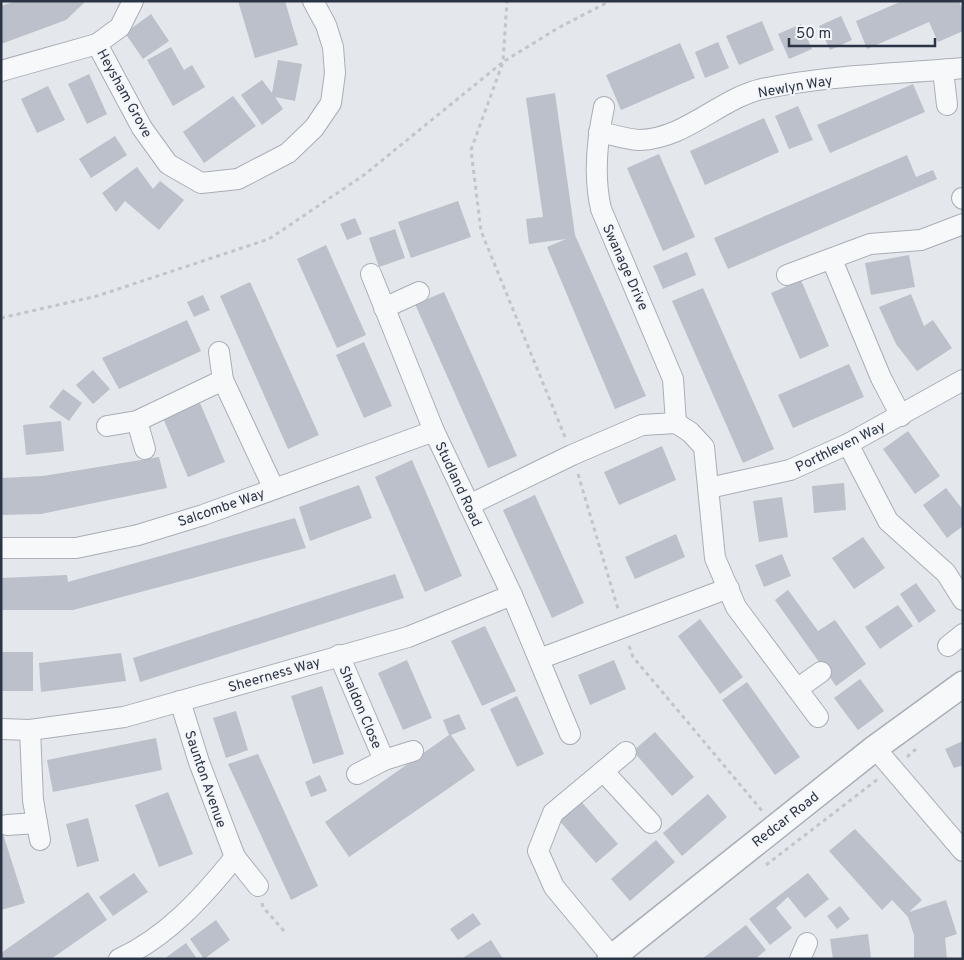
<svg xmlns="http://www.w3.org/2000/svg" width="964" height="960" viewBox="0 0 964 960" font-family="Overpass,sans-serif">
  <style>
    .building { fill: #bbc0ca }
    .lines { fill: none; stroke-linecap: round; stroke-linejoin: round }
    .minor-casing { stroke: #a9aeb7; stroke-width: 22 }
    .tertiary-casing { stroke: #a9aeb7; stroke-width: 28 }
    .path { stroke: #c2c5cb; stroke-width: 3; stroke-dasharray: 4 4; stroke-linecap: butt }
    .minor { stroke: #f7f8fa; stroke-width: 20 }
    .tertiary { stroke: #f7f8fa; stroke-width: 25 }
    .labels { text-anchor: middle; stroke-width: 4; stroke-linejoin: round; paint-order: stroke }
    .street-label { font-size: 14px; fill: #2b3445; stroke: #f4f6f9 }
  </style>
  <rect width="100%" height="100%" fill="#e4e7ec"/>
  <g class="building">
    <polygon points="16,1 86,1 66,20 1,44 1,6"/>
    <polygon points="238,1 285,1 298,45 255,58"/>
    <polygon points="902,1 959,1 963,11 963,31 938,42 929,22 867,49 856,21"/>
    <polygon points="151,14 169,41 143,59 125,33"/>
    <polygon points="841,16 852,40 830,50 819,26"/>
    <polygon points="762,21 774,50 739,65 726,36"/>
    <polygon points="801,24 812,49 789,59 778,34"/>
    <polygon points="718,42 729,68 705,78 695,52"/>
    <polygon points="680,43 695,78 621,110 606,75"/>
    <polygon points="171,47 184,70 192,65 205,87 173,106 147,60"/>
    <polygon points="278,60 302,64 295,101 275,97 283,109 262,125 241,95 262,80 272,93"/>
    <polygon points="89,74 107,114 87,124 68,84"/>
    <polygon points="913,84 925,112 830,153 817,125"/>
    <polygon points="48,86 65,120 37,133 21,99"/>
    <polygon points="555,93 575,235 646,396 615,409 547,247 566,239 529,244 526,219 543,217 526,98"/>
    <polygon points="233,96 256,126 204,163 183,132"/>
    <polygon points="798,106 813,140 789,149 775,116"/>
    <polygon points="764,118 779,152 705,185 690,151"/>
    <polygon points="115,136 127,155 91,178 79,159"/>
    <polygon points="659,154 695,237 663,251 627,168"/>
    <polygon points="907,155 916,177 933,170 937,179 728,269 714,238"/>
    <polygon points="137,167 153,189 160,181 184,200 159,230 125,201 116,212 102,193"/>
    <polygon points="458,201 471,237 411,258 398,222"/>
    <polygon points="355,218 362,234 347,240 340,224"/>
    <polygon points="395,229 405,258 379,267 369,238"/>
    <polygon points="326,245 366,335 337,348 297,259"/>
    <polygon points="687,252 696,275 663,289 653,266"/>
    <polygon points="909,255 915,287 871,295 865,263"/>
    <polygon points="801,280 829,346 800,359 771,293"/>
    <polygon points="250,282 319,435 288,449 220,296"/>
    <polygon points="703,288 774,449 743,463 672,301"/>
    <polygon points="444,292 517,456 488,468 415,304"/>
    <polygon points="911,294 924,326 933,320 952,348 917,371 896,344 879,307"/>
    <polygon points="203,295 210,310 194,317 187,302"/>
    <polygon points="187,320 201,351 119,389 102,358"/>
    <polygon points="364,342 392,406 364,418 336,355"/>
    <polygon points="849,364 864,397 793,428 778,395"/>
    <polygon points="93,370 110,389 93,404 76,385"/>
    <polygon points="63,389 82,403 69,421 49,407"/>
    <polygon points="200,403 225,462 188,477 163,418"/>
    <polygon points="61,421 64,451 26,455 23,425"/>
    <polygon points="908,431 940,476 915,494 883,449"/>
    <polygon points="662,446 676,480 619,505 604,472"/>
    <polygon points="159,457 167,488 41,514 1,515 1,478 43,476"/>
    <polygon points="412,460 462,576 425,592 375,477"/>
    <polygon points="844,483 846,510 814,513 812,486"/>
    <polygon points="359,485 372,518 310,541 299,507"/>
    <polygon points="946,488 963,510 963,526 947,538 923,505"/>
    <polygon points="535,495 584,603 552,618 503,510"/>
    <polygon points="782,497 788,537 759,542 753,501"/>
    <polygon points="295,518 306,548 73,610 1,610 1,578 67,575 68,582"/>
    <polygon points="676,534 685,557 635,579 625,557"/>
    <polygon points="863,537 885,568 854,589 832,558"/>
    <polygon points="782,554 791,576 764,587 755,565"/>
    <polygon points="395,574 404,598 140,682 133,658"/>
    <polygon points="916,583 936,611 919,623 900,594"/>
    <polygon points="788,590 818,631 835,620 866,664 836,686 775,600"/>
    <polygon points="898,605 913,626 880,649 865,627"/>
    <polygon points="700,619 743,677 720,694 678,636"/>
    <polygon points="485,626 516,691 482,706 451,641"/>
    <rect x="1" y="652" width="32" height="39"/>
    <polygon points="121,653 126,681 41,692 39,663"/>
    <polygon points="407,660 432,718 403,730 378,673"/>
    <polygon points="614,660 626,689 590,705 578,675"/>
    <polygon points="860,679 884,711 858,730 834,698"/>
    <polygon points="747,682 800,757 775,775 722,700"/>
    <polygon points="322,686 344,754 313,764 291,696"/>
    <polygon points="517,696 544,754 517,767 490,709"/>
    <polygon points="236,711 248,750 226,758 213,718"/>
    <polygon points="459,714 466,729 451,735 475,770 349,857 325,822 449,735 443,720"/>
    <polygon points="655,732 694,777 672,796 633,751"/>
    <polygon points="156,738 162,770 53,792 47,760"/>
    <polygon points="963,741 963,765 954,768 945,749"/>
    <polygon points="258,754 318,886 291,900 228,764"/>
    <polygon points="320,775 327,791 311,797 305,782"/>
    <polygon points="168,792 193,854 159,867 135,805"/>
    <polygon points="708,794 727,817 682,856 663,833"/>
    <polygon points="579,799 618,844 596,863 557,818"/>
    <polygon points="88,818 99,861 77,867 66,824"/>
    <polygon points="855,829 922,900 909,912 946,900 957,934 945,938 947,959 914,959 914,935 908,917 892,900 882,910 829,851"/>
    <polygon points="1,834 3,834 25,903 1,910"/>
    <polygon points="656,840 675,862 630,901 611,879"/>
    <polygon points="134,873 148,892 113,916 99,897"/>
    <polygon points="808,873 829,899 805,918 788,897 776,908 792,928 770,945 749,919"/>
    <polygon points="88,892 107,920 51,959 1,959 1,953"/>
    <polygon points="840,906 850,919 837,929 827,916"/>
    <polygon points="473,913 481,924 458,940 450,929"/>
    <polygon points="216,920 230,940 204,959 190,939"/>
    <polygon points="746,925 766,950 755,959 702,959"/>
    <polygon points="868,934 871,958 833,959 830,939"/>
    <polygon points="491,940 503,959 461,959"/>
    <polygon points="186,943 197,959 164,959"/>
  </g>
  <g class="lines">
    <defs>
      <g id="minor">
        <polyline points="97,44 142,128 168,164 201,183 238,179 288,153 314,128 331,103 335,73 333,47 326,25 313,1"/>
        <polyline points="943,70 947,105"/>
        <polyline points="1,71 97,44 120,27 133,1"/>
        <path d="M604,107C597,140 593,175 601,209L673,379L676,423"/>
        <path d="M599,132C612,134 627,140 640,140C685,139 719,99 762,89C828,75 896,74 963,68"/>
        <polyline points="962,198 963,199"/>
        <polyline points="832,260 881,378 901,416"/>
        <polyline points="371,274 434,431 512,595 570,734"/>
        <polyline points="787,275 870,244 921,240 963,224"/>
        <polyline points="384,308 419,292"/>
        <polyline points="219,352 223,380 274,489"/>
        <polyline points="137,421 145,449"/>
        <polyline points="107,426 137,421 223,380"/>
        <polyline points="848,444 888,521 946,573 963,600"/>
        <polyline points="709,488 790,470 848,444 963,380"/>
        <polyline points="469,505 572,455 642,425 676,423 690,432 704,447 715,558 736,607 818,717"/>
        <polyline points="1,548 76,548 138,535 203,515 434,431"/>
        <polyline points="948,646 963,634"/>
        <polyline points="339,655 384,760"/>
        <polyline points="539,659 729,588"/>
        <polyline points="797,689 821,672"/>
        <polyline points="1,729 30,730 124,717 408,637 512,595"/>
        <polyline points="30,730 33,800 40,840"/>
        <polyline points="875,748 963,851"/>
        <polyline points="603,771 651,823"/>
        <polyline points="357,774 384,760 413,751"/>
        <polyline points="7,825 37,823"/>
        <polyline points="235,857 258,886"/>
        <polyline points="612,957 554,887 538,851 553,813 626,752"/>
        <path d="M119,959C167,937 203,897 235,857L199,762L180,701"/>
        <polyline points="800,959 807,943"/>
      </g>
      <polyline id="tertiary" points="610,959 875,748 963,684"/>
    </defs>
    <use href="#minor" class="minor-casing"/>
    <use href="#tertiary" class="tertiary-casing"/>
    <g class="path">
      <polyline points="1,318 97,296 269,239 364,175 503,62 507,1"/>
      <polyline points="565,437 481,231 471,150 503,62 558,28 610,1"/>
      <polyline points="578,474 618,609"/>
      <polyline points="629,646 633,657 763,812"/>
      <polyline points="907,757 915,750 917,745"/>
      <polyline points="766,865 878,779"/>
      <polyline points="262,903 263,907 284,931"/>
    </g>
    <use href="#minor" class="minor"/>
    <use href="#tertiary" class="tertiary"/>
  </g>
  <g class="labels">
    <g class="street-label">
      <text transform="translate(795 86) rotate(-10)" y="5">Newlyn Way</text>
      <text transform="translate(125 93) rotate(61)" y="5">Heysham Grove</text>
      <text transform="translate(626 267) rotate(66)" y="5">Swanage Drive</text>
      <text transform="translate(840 446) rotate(-26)" y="5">Porthleven Way</text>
      <text transform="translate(459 484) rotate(65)" y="5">Studland Road</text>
      <text transform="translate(221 507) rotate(-19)" y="5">Salcombe Way</text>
      <text transform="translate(274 674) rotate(-16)" y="5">Sheerness Way</text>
      <text transform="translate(361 707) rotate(67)" y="5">Shaldon Close</text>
      <text transform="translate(206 779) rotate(71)" y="5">Saunton Avenue</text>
      <text transform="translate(785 819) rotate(-38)" y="5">Redcar Road</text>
    </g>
  </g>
  <rect width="964" height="960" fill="none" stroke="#2b3445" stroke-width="5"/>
  <path d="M789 38v8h146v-8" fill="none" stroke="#2b3445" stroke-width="2.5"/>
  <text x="796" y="38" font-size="15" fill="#2b3445" stroke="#f4f6f9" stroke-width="4" paint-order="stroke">50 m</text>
</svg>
